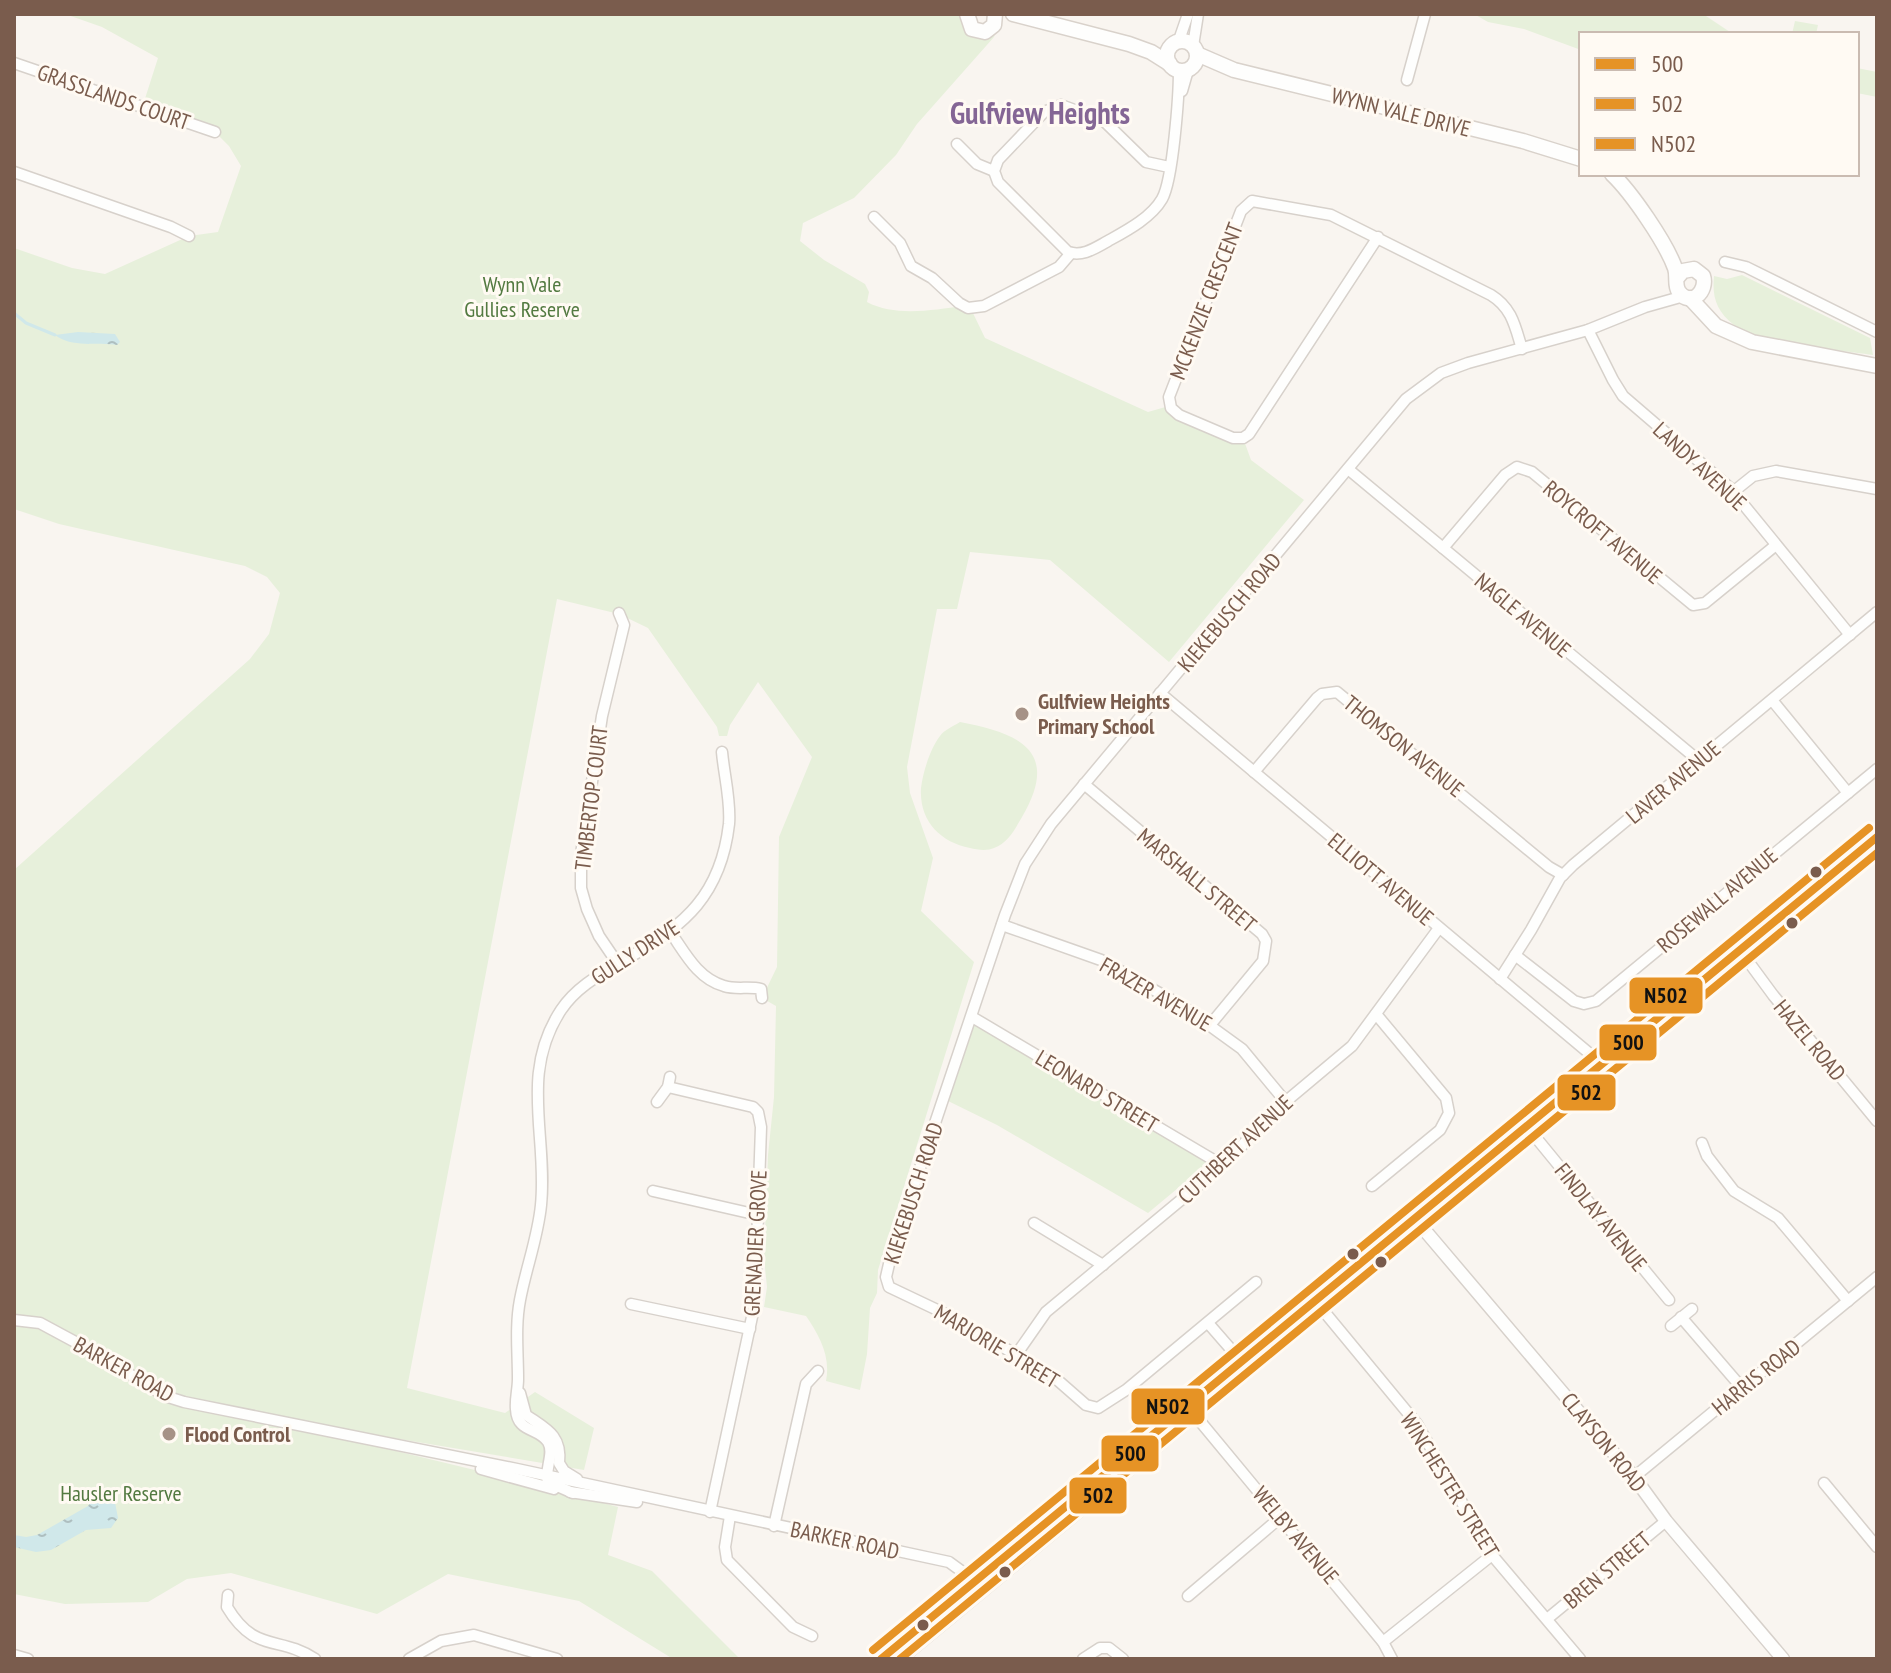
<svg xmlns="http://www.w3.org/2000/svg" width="1891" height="1673" viewBox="0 0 1891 1673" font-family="'PT Sans Narrow',sans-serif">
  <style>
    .green { fill: #e7f0db }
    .water { fill: url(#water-ripples) }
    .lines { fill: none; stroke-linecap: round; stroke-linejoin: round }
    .stream { stroke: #d0e8ea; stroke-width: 3 }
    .minor-casing { stroke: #d7d1cb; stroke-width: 13 }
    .tertiary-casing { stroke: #d7d1cb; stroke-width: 15 }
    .secondary-casing { stroke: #d9d2cb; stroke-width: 17 }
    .minor { stroke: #fefefd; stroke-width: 10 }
    .tertiary { stroke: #fefefd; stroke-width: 12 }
    .secondary { stroke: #fefefd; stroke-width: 14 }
    .bus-1-casing { stroke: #fffaf3; stroke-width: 14 }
    .bus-2-casing { stroke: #fffaf3; stroke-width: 14 }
    .bus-3-casing { stroke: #fffaf3; stroke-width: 14 }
    .bus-1 { stroke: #e69325; stroke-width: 8 }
    .bus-2 { stroke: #e69325; stroke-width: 8 }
    .bus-3 { stroke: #e69325; stroke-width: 8 }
    .poi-dot { fill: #a69286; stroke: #fffaf3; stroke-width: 3 }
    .bus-dot { fill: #7a5c4d; stroke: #fffaf3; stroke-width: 3 }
    .labels { text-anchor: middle; stroke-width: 6; stroke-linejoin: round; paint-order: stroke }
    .street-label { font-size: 22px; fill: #7a5c4d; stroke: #fffaf3 }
    .park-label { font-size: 22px; fill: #537a41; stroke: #fffaf3 }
    .poi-label { font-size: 22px; font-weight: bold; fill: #7a5c4d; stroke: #fffaf3; text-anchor: start }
    .district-label { font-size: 30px; font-weight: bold; fill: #846695; stroke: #fffaf3 }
    .line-badge { stroke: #fffaf3; stroke-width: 3 }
    .pale-badge-label { font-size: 22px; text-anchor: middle; font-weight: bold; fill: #111 }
  </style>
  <defs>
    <pattern id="water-ripples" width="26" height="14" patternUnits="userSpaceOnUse" patternTransform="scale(2)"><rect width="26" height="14" fill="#d0e8ea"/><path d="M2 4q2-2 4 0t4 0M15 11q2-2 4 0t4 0" fill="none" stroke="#aebfc0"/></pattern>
  </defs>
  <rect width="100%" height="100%" fill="#f9f5f0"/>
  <g class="green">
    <path d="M65,14H967V19L995,34L994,37L917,124L896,155L854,198L803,223L800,241L824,260L865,284L869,292L867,302C895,317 933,310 963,306L971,309L985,338L1148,412L1169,406L1243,438L1251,460L1304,500L1169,662L1050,560L970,552L957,609H937L907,767L910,793L933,858L921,911L974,962L878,1270L877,1293L870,1308L867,1354L860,1390L826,1381C831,1356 819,1335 806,1316L764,1307L767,1287L764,1258L768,1155L774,1097L776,1006L762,998L777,967L779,837L812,757L758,682L730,725L727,736H719L717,727L648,628L619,614L557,599L407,1388L505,1413L535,1392L594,1428L584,1470L226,1410L549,1488L618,1507L608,1555L652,1571L740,1659H673L579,1601L448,1574L377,1614L231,1573L187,1579L148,1602L65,1604L14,1594V870L250,659L269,634L280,593L267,577L245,566L59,524L14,509V248L72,268L105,274L189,236L218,232L241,166L229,146L215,132L142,108L158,58L102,27Z"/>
    <polygon points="1474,14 1703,14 1733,34 1581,34 1581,50 1524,29 1488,22"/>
    <polygon points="1795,21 1818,25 1816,34 1792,34"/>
    <polygon points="1857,68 1877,72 1877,97 1857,93"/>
    <path d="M1742,275L1870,338L1873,355C1841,350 1757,343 1734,325C1716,311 1712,297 1714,276L1727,279Z"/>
    <path d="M960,722C1019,733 1061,751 1022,817C1015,829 1008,843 994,848C988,851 977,850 970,848C940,842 919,821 921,788C923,772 930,749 940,736C944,730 954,726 960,722Z"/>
    <polygon points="972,1017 1213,1159 1148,1213 997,1125 944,1099"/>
  </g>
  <g class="water">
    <path d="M78,332L115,334L120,342L117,345C97,342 72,348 55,335Z"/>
    <polygon points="102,1490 113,1492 118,1518 111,1528 86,1530 51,1550 36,1552 14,1547 14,1535 26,1537 37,1535 88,1506"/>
  </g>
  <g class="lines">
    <polyline class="stream" points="14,313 26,323 55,335"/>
    <defs>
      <g id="minor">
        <polyline points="1178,43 1188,14"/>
        <polyline points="1193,46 1198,14"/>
        <polyline points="14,63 215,132"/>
        <polyline points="1407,80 1425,14"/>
        <polyline points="1182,91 1188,70"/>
        <polyline points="957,144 977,164 994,171"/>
        <path d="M1169,167L1146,162L1104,121L1061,105L1044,112L998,160L994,171L998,182L1068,252C1083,257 1095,248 1108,241C1126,231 1151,218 1162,199C1173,180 1179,95 1179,70"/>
        <polyline points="14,172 171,227 189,236"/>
        <polyline points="874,217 900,243 911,266 932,278 959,303 968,308 984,306 1059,267 1071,253"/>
        <path d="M1378,237L1249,434L1243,438H1233L1179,415L1171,408L1169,397L1241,211L1252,201L1331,215L1491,295C1512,308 1515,326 1522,349"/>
        <polyline points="1725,262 1746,267 1877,332"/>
        <polyline points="1588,330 1613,380 1623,396 1730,488 1850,635"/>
        <polyline points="1348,469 1698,760"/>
        <polyline points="1733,492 1753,476 1776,471 1877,489"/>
        <polyline points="1443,548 1505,475 1517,467 1532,472 1693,605 1705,603 1776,545"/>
        <polyline points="1160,693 1602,1064"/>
        <polyline points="1772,700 1848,793"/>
        <polyline points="1254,772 1317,698 1322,694 1337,692 1549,867 1563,875"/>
        <polyline points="1084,784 1262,934 1266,941 1263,961 1210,1025"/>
        <polyline points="1002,925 1101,960 1184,1007 1242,1049 1285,1101"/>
        <path d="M671,933C685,953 698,979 724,986C736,990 749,986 761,989L762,998"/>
        <polyline points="1515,955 1574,1001 1584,1004 1596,1001 1877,769"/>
        <polyline points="1745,957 1773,995 1877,1121"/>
        <polyline points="618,964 599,936 587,909 581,888 581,854 602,716 624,625 619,613"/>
        <polyline points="1500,979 1531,930 1560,878 1573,865 1877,612"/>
        <polyline points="972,1017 1222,1165"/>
        <polyline points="668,1087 753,1107 758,1112 761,1127 755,1303 710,1512"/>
        <polyline points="657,1102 668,1087 670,1077"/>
        <polyline points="1533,1134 1669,1300"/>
        <polyline points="1702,1143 1707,1156 1734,1191 1778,1218 1848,1301"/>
        <polyline points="1372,1186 1440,1130 1449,1113 1446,1098 1376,1014"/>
        <polyline points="653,1191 758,1215"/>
        <polyline points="1034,1223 1103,1265"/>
        <polyline points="1256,1282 1126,1390 1098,1408 1086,1405 1054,1377 950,1316 889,1287 886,1277 892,1251 1005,915 1025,864 1051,824 1406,399 1441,373 1468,363 1588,330 1645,307 1684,296"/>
        <polyline points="631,1304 750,1329"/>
        <polyline points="1322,1309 1417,1424 1492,1555 1580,1659"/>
        <polyline points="1681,1317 1742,1388"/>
        <polyline points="14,1320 40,1323 92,1351 165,1396 184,1402 517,1469 949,1562 975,1581"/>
        <polyline points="1208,1323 1242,1362"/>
        <polyline points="1671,1326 1692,1309"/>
        <polyline points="1016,1355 1046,1312 1211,1175 1240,1148 1265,1119 1352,1046 1439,928"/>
        <path d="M520,1393L526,1415C546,1429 562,1435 559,1463L564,1471L577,1479"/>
        <polyline points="1194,1414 1383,1642 1392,1659"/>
        <polyline points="481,1469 554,1489"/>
        <polyline points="1634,1477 1877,1277"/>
        <polyline points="1824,1483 1877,1547"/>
        <polyline points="570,1492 637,1502"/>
        <path d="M573,1493L548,1482C544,1469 555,1454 548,1442C538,1427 517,1433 516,1409C515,1399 518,1389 518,1379C518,1352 515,1326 520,1300C526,1268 538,1237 541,1205C548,1136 519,1074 561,1010C578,985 603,973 628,958C685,926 721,894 729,824C731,801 724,775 722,752"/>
        <polyline points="730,1516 725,1547 727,1560 793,1627 812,1636"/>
        <polyline points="774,1526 806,1384 818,1371"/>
        <path d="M228,1595L227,1607C255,1654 279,1635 315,1659"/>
        <polyline points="1188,1596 1281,1517"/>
        <polyline points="1547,1619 1666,1521"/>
        <polyline points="1383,1642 1492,1555"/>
        <polyline points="14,1655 28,1659"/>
        <polyline points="409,1659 441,1641 474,1635 557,1659"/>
        <polyline points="1083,1659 1100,1648 1109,1648 1123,1659"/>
      </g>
      <polyline id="tertiary" points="1422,1227 1634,1477 1666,1521 1783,1659"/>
      <g id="secondary">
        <polyline points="967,14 972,29 985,32 994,25 995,14"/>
        <polyline points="1013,14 1129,44 1151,52 1170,64"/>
        <circle cx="1182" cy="56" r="15"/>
        <polyline points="1197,54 1234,70 1523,141 1581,159"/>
        <path d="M1612,174C1632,193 1666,243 1675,268C1678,276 1674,285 1679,292C1691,308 1708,291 1703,276L1694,269L1683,271L1677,278"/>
        <polyline points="1690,298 1716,326 1752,342 1877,366"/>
        <polyline points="881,1659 1877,837"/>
        <polyline points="898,1659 1569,1104"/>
      </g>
    </defs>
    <use href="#minor" class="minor-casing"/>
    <use href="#tertiary" class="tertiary-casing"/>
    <use href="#secondary" class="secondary-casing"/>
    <use href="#minor" class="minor"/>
    <use href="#tertiary" class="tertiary"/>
    <use href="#secondary" class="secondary"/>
    <defs>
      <polyline id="bus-1" points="881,1659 1877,837"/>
      <polyline id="bus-2" points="900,1659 1877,853"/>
      <polyline id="bus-3" points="873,1650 1869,828"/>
    </defs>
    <use href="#bus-1" class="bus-1-casing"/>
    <use href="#bus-2" class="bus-2-casing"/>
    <use href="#bus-3" class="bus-3-casing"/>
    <use href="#bus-1" class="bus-1"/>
    <use href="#bus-2" class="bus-2"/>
    <use href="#bus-3" class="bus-3"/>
  </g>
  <g class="poi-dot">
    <circle cx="1022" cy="714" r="8"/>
    <circle cx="169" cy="1434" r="8"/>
  </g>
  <g class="bus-dot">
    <circle cx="1816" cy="872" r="7"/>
    <circle cx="1792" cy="923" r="7"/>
    <circle cx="1353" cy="1254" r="7"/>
    <circle cx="1381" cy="1262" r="7"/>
    <circle cx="1005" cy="1572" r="7"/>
    <circle cx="923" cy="1625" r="7"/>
  </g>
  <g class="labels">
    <g class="street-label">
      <text transform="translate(114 97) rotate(19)" y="8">GRASSLANDS COURT</text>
      <text transform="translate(1401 112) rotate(14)" y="8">WYNN VALE DRIVE</text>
      <text transform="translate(1206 301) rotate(-69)" y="8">MCKENZIE CRESCENT</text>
      <text transform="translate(1700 466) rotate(43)" y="8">LANDY AVENUE</text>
      <text transform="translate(1603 532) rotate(40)" y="8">ROYCROFT AVENUE</text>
      <text transform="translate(1229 612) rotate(-50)" y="8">KIEKEBUSCH ROAD</text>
      <text transform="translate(1523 615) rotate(40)" y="8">NAGLE AVENUE</text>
      <text transform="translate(1404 746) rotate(39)" y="8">THOMSON AVENUE</text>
      <text transform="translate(1673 782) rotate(-40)" y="8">LAVER AVENUE</text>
      <text transform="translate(591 798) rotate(-83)" y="8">TIMBERTOP COURT</text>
      <text transform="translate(1381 879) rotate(40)" y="8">ELLIOTT AVENUE</text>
      <text transform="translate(1197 880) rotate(40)" y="8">MARSHALL STREET</text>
      <text transform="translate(1717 900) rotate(-40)" y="8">ROSEWALL AVENUE</text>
      <text transform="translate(635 952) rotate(-33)" y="8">GULLY DRIVE</text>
      <text transform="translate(1156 994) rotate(30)" y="8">FRAZER AVENUE</text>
      <text transform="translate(1810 1040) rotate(50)" y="8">HAZEL ROAD</text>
      <text transform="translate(1097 1091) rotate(31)" y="8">LEONARD STREET</text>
      <text transform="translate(1235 1149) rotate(-43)" y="8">CUTHBERT AVENUE</text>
      <text transform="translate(913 1193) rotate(-72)" y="8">KIEKEBUSCH ROAD</text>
      <text transform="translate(1601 1217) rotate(51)" y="8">FINDLAY AVENUE</text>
      <text transform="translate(755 1243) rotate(-87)" y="8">GRENADIER GROVE</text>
      <text transform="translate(997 1346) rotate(31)" y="8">MARJORIE STREET</text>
      <text transform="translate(124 1369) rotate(29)" y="8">BARKER ROAD</text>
      <text transform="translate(1756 1377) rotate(-39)" y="8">HARRIS ROAD</text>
      <text transform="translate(1604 1442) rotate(51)" y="8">CLAYSON ROAD</text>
      <text transform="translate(1450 1485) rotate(58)" y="8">WINCHESTER STREET</text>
      <text transform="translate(1296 1535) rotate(50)" y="8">WELBY AVENUE</text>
      <text transform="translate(845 1540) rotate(12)" y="8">BARKER ROAD</text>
      <text transform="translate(1607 1570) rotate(-40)" y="8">BREN STREET</text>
    </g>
    <g class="park-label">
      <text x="522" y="292">Wynn Vale<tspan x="522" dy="25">Gullies Reserve</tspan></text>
      <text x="121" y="1501">Hausler Reserve</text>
    </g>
    <g class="poi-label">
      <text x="1038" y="709">Gulfview Heights<tspan x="1038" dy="25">Primary School</tspan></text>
      <text x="185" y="1442">Flood Control</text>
    </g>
    <g class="district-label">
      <text x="1040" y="124">Gulfview Heights</text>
    </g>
  </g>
  <g class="line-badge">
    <rect x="1628" y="976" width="76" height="39" rx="8" fill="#e69325"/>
    <rect x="1598" y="1023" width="60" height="39" rx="8" fill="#e69325"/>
    <rect x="1556" y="1073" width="61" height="39" rx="8" fill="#e69325"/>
    <rect x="1130" y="1387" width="76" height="39" rx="8" fill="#e69325"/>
    <rect x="1100" y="1434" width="60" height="39" rx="8" fill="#e69325"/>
    <rect x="1068" y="1476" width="60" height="39" rx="8" fill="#e69325"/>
  </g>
  <g class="pale-badge-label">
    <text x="1666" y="1003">N502</text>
    <text x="1628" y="1050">500</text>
    <text x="1586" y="1100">502</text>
    <text x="1168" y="1414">N502</text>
    <text x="1130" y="1461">500</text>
    <text x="1098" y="1503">502</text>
  </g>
  <rect width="1891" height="1673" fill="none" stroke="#7a5c4d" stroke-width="32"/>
  <rect x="1579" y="32" width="280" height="144" fill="#fffaf3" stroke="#cabbb1" stroke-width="2"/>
  <rect x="1595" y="58" width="40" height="12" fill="#e69325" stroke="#cabbb1" stroke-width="2"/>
  <text x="1651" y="72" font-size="24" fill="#7a5c4d">500</text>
  <rect x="1595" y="98" width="40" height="12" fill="#e69325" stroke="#cabbb1" stroke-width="2"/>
  <text x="1651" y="112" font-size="24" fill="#7a5c4d">502</text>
  <rect x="1595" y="138" width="40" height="12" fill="#e69325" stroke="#cabbb1" stroke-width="2"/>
  <text x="1651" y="152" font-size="24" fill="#7a5c4d">N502</text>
</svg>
